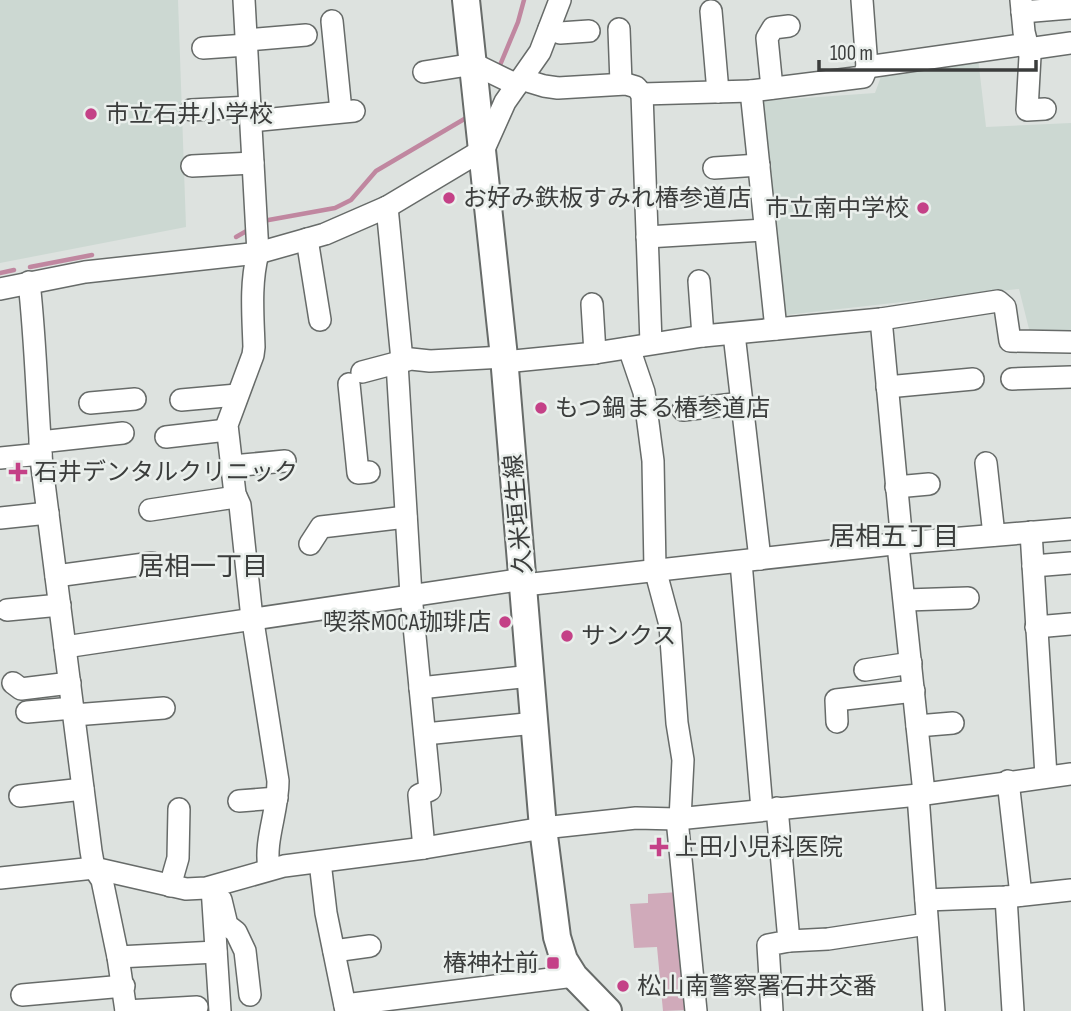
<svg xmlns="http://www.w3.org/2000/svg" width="1071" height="1011" viewBox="0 0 1071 1011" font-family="'Sofia Sans Condensed','Noto Sans JP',sans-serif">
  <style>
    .built { fill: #ccd8d2 }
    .green { fill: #d0aaba }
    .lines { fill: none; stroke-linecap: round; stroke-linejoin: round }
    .stream { stroke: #c087a0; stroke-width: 4.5 }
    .minor-casing { stroke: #676b69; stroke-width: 24 }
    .major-casing { stroke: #676b69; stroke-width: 30 }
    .minor { stroke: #fff; stroke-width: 21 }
    .major { stroke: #fff; stroke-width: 26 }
    .poi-dot { fill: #c44187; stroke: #eaefec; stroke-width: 2.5 }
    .labels { text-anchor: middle; stroke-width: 5; stroke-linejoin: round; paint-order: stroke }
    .poi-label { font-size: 24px; fill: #3b3d3c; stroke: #eaefec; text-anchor: start }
    .street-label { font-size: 24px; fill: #3b3d3c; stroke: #eaefec }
    .neighbourhood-label { font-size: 26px; fill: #3b3d3c; stroke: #eaefec }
  </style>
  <rect width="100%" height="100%" fill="#dde2df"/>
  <g class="built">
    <polygon points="0,0 178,0 186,227 0,263"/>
    <polygon points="978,58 986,127 1071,123 1071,337 1031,337 1019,289 786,315 762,101 875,93 883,71"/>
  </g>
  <polygon class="green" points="679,892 689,1010 663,1011 657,947 634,948 630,904 648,903 648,894"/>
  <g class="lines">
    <g class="stream">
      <polyline points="498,70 518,22 524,0"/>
      <polyline points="263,221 335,208 351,200 376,171 466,118"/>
      <polyline points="236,237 250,229"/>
      <polyline points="30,267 92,255"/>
      <polyline points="0,273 14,270"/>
    </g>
    <defs>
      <g id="minor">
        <path d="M244,0L258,253C250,284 253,315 254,347L253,355L227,425L235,494L240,505L251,609L278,781C278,812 264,840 269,869"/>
        <polyline points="1021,0 1024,32 1030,56 1027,110 1045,109"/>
        <polyline points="711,11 718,92"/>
        <polyline points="1022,12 1071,8"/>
        <polyline points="332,21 341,111"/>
        <polyline points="549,29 560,33 589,31"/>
        <polyline points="619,29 621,83"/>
        <polyline points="247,40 306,35"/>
        <polyline points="203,48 247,45"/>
        <polyline points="1028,49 1071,43"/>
        <polyline points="867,67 1027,44"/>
        <polyline points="424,72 474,64 517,85"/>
        <polyline points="521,79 544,86 558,88 626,84 636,87 642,94 751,91"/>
        <polyline points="772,88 767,38 773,28 789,26"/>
        <polyline points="642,94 651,343"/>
        <polyline points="191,110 251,107"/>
        <polyline points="252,121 354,111"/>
        <polyline points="192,166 253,163"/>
        <polyline points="714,168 759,165"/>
        <polyline points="387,207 402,360"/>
        <polyline points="647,237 765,230"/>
        <polyline points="307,239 320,320"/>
        <polyline points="699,281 703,336"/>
        <path d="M29,282C36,344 37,405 42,467L91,851L94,868L102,880L118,957L126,1011"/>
        <polyline points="0,289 85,272 258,253 325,234 387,207 484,149 505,102 540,52 560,0"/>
        <polyline points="592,304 595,353"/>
        <polyline points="881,319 902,543"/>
        <polyline points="776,329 751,91 863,77 867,67 862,0"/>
        <polyline points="734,334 760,559"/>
        <polyline points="629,348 644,392 653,461 655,569 670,625 677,723 683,760 680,819"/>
        <polyline points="504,362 595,353 703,336 881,319 998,301 1005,307 1010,341 1071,342"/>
        <polyline points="397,363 411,595 430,790 419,795 424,848"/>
        <polyline points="362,372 411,359 430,361 504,357"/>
        <polyline points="1012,379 1071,377"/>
        <polyline points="349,384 358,473 369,472"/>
        <polyline points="887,387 973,379"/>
        <polyline points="181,400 237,395"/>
        <polyline points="90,403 135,399"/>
        <polyline points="683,410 742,403"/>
        <polyline points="166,437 227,430"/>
        <polyline points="40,442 123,433"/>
        <polyline points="0,458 41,454"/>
        <polyline points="986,463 994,535"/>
        <polyline points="232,466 285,461"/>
        <polyline points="896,487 929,484"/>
        <polyline points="150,510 236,497"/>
        <polyline points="0,518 48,513"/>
        <polyline points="1031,532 1046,776"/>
        <polyline points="310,544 321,527 406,517"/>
        <polyline points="898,545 924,793"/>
        <polyline points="741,562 762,809"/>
        <polyline points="1033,566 1071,563"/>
        <polyline points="56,576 152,563"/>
        <polyline points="524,585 902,543 1071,529"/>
        <polyline points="906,600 968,598"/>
        <polyline points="7,610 60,605"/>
        <polyline points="1036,627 1071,624"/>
        <polyline points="65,647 524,579"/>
        <polyline points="865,670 911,663"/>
        <polyline points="13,683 21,689 70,683"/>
        <polyline points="420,688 531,676"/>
        <polyline points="27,712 73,708"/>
        <polyline points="74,715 164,708"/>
        <polyline points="837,722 836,700 914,691"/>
        <polyline points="917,726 953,723"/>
        <polyline points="425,734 535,723"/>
        <polyline points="1008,781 1021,895"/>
        <polyline points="918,795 934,1011"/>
        <polyline points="20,796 83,789"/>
        <polyline points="239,801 277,798"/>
        <polyline points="677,819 696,1011"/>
        <polyline points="320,862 326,913 346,1011"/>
        <polyline points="0,878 94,868 186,889 206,888 284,866 424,848 543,828 636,818 677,819 918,795 1071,774"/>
        <polyline points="170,886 178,858 179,809"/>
        <polyline points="212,887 220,1011"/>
        <polyline points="1006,897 1013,1011"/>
        <polyline points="221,900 227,925 236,932 245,951 250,995"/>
        <polyline points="926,900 1006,897 1071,890"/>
        <polyline points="789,941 828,939 927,924"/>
        <polyline points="334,951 370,946"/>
        <polyline points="118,957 216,952"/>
        <polyline points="22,995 124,986"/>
        <polyline points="345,1005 574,976"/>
        <polyline points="126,1011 197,1007"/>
        <polyline points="772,1011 768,945 789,941 777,808"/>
      </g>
      <polyline id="major" points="466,0 504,357 543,828 557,937 564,960 574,976 608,1011"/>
    </defs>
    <use href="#minor" class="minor-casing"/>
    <use href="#major" class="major-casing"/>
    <use href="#minor" class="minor"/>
    <use href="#major" class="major"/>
  </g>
  <g class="poi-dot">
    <circle cx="91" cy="114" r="7"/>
    <circle cx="449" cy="198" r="7"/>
    <circle cx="923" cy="208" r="7"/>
    <circle cx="541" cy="408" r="7"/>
    <path d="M14.5 461.5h7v7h7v7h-7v7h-7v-7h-7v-7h7z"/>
    <circle cx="505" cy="622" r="7"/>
    <circle cx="567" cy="636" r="7"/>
    <path d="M655.5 836.5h7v7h7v7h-7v7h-7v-7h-7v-7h7z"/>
    <rect x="546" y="956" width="14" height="14" rx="3.5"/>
    <circle cx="623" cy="986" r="7"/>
  </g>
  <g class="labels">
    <g class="poi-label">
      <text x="105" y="122">市立石井小学校</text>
      <text x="463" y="206">お好み鉄板すみれ椿参道店</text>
      <text x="909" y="216" text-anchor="end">市立南中学校</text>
      <text x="555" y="416">もつ鍋まる椿参道店</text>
      <text x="34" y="480">石井デンタルクリニック</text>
      <text x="491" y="630" text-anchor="end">喫茶MOCA珈琲店</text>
      <text x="581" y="644">サンクス</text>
      <text x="675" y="855">上田小児科医院</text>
      <text x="539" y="971" text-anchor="end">椿神社前</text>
      <text x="637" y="994">松山南警察署石井交番</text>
    </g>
    <g class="street-label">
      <text transform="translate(518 514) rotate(-95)" y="8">久米垣生線</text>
    </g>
    <g class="neighbourhood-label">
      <text x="894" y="545">居相五丁目</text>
      <text x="203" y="575">居相一丁目</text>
    </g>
  </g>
  <path d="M819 60v10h217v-10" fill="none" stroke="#3b3d3c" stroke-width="3.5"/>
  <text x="830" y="60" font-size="21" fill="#3b3d3c" stroke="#eaefec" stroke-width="5" paint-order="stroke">100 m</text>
</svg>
